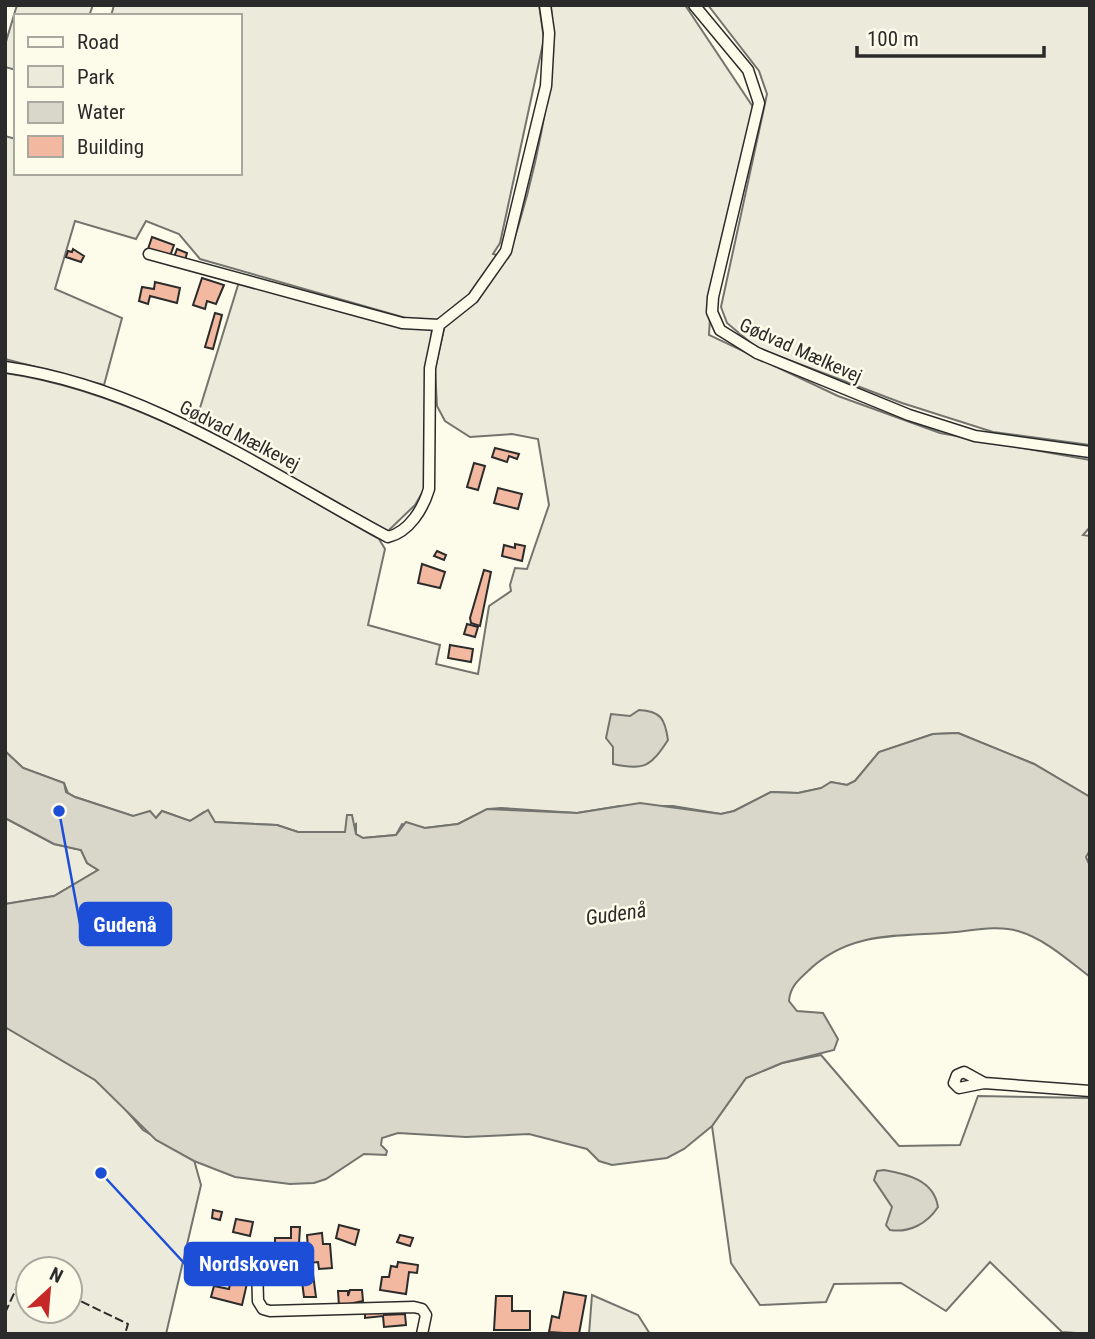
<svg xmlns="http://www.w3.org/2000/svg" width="1095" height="1339" viewBox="0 0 1095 1339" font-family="'Roboto Condensed',sans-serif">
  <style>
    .green { fill: #ecebdb; stroke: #74746e; stroke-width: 2; fill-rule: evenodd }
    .water { fill: #d8d7c9; stroke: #74746e; stroke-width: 2 }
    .building { fill: #f2b8a0; stroke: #2b2b2b; stroke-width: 2 }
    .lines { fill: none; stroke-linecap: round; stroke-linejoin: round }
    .street-casing { stroke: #2b2b2b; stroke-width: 13 }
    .street { stroke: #fdfbea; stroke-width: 10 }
    .fence { stroke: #2b2b2b; stroke-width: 2; stroke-dasharray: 9 3.5; stroke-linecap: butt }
    .labels { text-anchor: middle; stroke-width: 5; stroke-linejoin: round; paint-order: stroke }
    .street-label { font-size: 19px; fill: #2b2b2b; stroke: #fdfbea }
    .water-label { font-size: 21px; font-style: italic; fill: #2b2b2b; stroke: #fdfbea }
    .leader { fill: none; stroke: #1d4ed8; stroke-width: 2.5 }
    .callout-dot { fill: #1d4ed8; stroke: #fdfbea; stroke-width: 2.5 }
    .callout { fill: #1d4ed8; stroke: #1d4ed8; stroke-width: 2.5 }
    .callout-label { font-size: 21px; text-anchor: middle; font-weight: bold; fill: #fff }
  </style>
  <rect width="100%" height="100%" fill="#fdfbea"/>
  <g class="green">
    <polygon points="17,5 93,5 89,16 16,16 16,70 5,67 5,45"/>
    <path d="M114,5H539L544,39L500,243L493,254L508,258C533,185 557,83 551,5H685L753,107L712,284L709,335L838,396L940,433L1090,460V527L1083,535L1090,536V797L1034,764L958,733L933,734L879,752L855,781L847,785L831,782L822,788L798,793L771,792L734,811L721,814L673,806H620L577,813L501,808L488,809L458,824L425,828L402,824L396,835L363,838L356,834V824L345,832H298L277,825L215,822L204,812L190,821L162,811L156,818L133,816L75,797L68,793L64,783L23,768L5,751V373C142,393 261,473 379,539L385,549L368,625L440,645L436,664L478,674L489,606L511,591L510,585L515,568L527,569L549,505L538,439L512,434L470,437L445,421L437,406L435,369L444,329L200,259L179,234L146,221L136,239L75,221L55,289L122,318L104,385L5,359V136L16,139V173H240V16H111Z"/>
    <polygon points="708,5 1090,5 1090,445 993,432 902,403 757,348 727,323 721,307 767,94 759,71"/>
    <polygon points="239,282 432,329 425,399 425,488 415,505 388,531 195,424"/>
    <polygon points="5,818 54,844 81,850 87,863 98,870 54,896 5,904"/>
    <path d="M5,1027L95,1080L113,1095L143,1130L194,1160L201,1185L166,1334H5ZM28,1269H70V1311H28Z"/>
    <polygon points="821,1055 899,1146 960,1145 978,1096 1090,1098 1090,1334 1062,1332 990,1262 946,1311 901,1283 834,1284 826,1302 760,1305 731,1263 712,1126 746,1078 782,1063"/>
    <polygon points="592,1295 638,1315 650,1334 589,1334"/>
  </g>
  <g class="water">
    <path d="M639,710C661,711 665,719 668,740C651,766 645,771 613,764V747L606,738L611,714L630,716Z"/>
    <path d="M958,733L1034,764L1090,797V850L1086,857L1090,866V977C1068,960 1045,939 1018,931C995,924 967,932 943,933C893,936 847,933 808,971C798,980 790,987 789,1001L797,1011L823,1013L838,1039L834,1050L782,1063L746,1078L712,1126L684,1149L667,1158L612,1165L599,1161L587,1149L529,1134L466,1137L398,1133L382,1138L381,1145L387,1151L386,1155L364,1154L326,1179L314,1183L290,1184L235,1177L194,1161L156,1140L95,1080L5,1027V904L54,896L98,870L87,863L81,850L54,844L5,818V751L23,768L64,783L66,792L75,797L133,816L150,811L156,818L162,811L190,821L208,810L215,822L277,825L298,832H345L347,815H352L356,834L363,838L396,835L406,822L425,828L458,824L487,809L577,813L640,803L721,814L734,811L771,792L798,793L821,788L831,782L847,785L855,781L879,752L933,734Z"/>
    <path d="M884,1170C907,1174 934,1180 938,1207C927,1224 909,1233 890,1230L886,1225L892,1207L874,1180L877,1171Z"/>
  </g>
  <g class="building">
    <polygon points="152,237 174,245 170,256 148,249"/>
    <polygon points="73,249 84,256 81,262 66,257 68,251 72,252"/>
    <polygon points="177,249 187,253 185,260 174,257"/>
    <polygon points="202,278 224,285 216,304 207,301 205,309 193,305"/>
    <polygon points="155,282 180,288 177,303 150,296 148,304 139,301 142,287 154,289"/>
    <polygon points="215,313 222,315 213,349 205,347"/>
    <polygon points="495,448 519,454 517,459 509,456 507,462 492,457"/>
    <polygon points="474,463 485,466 478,490 467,487"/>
    <polygon points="498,488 522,494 518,509 494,503"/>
    <polygon points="515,544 525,546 522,561 502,556 504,545 515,548"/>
    <polygon points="437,551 446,555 444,560 434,556"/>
    <polygon points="422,564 445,572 440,588 418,583"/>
    <polygon points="484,570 491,572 480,626 471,623 470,618"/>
    <polygon points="467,624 478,627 475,637 464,634"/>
    <polygon points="450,645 473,649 471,662 448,658"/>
    <polygon points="213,1210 222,1212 220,1220 212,1218"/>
    <polygon points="236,1219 253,1222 250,1236 233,1232"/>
    <polygon points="339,1225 359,1230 355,1245 336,1238"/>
    <polygon points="291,1227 300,1227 297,1276 284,1276 284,1280 258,1276 258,1260 268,1260 269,1249 275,1249 275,1238 291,1238"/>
    <polygon points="322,1233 323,1244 330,1244 332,1268 319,1269 318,1262 309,1263 307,1235"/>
    <polygon points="400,1235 413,1238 410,1246 397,1242"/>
    <polygon points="398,1262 418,1265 417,1273 409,1272 406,1294 380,1290 382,1277 389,1277 391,1266 397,1267"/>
    <polygon points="301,1274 313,1274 316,1297 304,1297"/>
    <polygon points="232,1275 248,1279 242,1305 211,1297 214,1286 229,1289"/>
    <polygon points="350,1290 362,1290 363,1301 339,1306 338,1291 348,1291 348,1296"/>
    <polygon points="564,1292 586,1296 579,1334 549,1332 552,1316 559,1318"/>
    <polygon points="496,1296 512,1296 512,1311 530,1311 530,1330 494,1330"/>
    <polygon points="384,1312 384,1315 405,1314 406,1325 384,1327 383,1316 365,1318 365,1313"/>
  </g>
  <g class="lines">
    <defs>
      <g id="street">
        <polyline points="694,5 748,70 759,103 713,297 712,312 720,330 757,353 909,415 975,436 1090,452"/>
        <polyline points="149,254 402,323 439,325"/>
        <path d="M5,367C147,387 265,471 388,537C409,532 423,509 429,489L430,368L439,325L473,298L506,251L546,86L549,33L545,5"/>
        <polyline points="984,1083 964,1072 957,1075 954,1083 959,1088 984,1083 1090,1091"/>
        <polyline points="257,1266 258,1301 263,1309 270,1311 414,1307 422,1309 426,1315 422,1334"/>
      </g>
    </defs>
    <use href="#street" class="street-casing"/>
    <use href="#street" class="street"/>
    <g class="fence">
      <polyline points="70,1296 128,1324 125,1334"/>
      <polyline points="5,1313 22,1276 28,1278"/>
    </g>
  </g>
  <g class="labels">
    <g class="street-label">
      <text transform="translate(801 350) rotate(24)" y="7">Gødvad Mælkevej</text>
      <text transform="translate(240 435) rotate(27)" y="7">Gødvad Mælkevej</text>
    </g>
    <g class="water-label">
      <text transform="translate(616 914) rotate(-8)" y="7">Gudenå</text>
    </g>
  </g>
  <path class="leader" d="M59 811L80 924M101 1173L185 1264"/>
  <g class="callout-dot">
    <circle cx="59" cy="811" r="7"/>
    <circle cx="101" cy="1173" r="7"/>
  </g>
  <g class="callout">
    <rect x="80" y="903" width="91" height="42" rx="7"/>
    <rect x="185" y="1243" width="128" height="42" rx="7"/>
  </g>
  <g class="callout-label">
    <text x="125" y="932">Gudenå</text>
    <text x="249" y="1271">Nordskoven</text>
  </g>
  <rect width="1095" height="1339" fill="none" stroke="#2b2b2b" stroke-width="14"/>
  <rect x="14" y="14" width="228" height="161" fill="#fdfbea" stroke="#a9a89e" stroke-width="2"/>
  <rect x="28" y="37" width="35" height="10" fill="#fdfbea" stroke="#a9a89e" stroke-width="2"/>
  <text x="77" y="49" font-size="21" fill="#2b2b2b">Road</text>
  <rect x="28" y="66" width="35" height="21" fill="#ecebdb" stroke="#a9a89e" stroke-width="2"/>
  <text x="77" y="84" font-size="21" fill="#2b2b2b">Park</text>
  <rect x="28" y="102" width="35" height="21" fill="#d8d7c9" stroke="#a9a89e" stroke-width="2"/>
  <text x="77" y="119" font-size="21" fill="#2b2b2b">Water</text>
  <rect x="28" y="136" width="35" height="21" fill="#f2b8a0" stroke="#a9a89e" stroke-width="2"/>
  <text x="77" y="154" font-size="21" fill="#2b2b2b">Building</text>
  <g transform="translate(49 1290) rotate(26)"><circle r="33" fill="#fdfbea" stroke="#a9a89e" stroke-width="2"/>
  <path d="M0-5L12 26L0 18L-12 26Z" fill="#c62828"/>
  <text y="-10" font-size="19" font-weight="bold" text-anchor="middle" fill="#2b2b2b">N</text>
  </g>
  <path d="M857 46v10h187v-10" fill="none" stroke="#2b2b2b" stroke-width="3.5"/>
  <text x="867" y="46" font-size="21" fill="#2b2b2b" stroke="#fdfbea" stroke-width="5" paint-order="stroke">100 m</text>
</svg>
